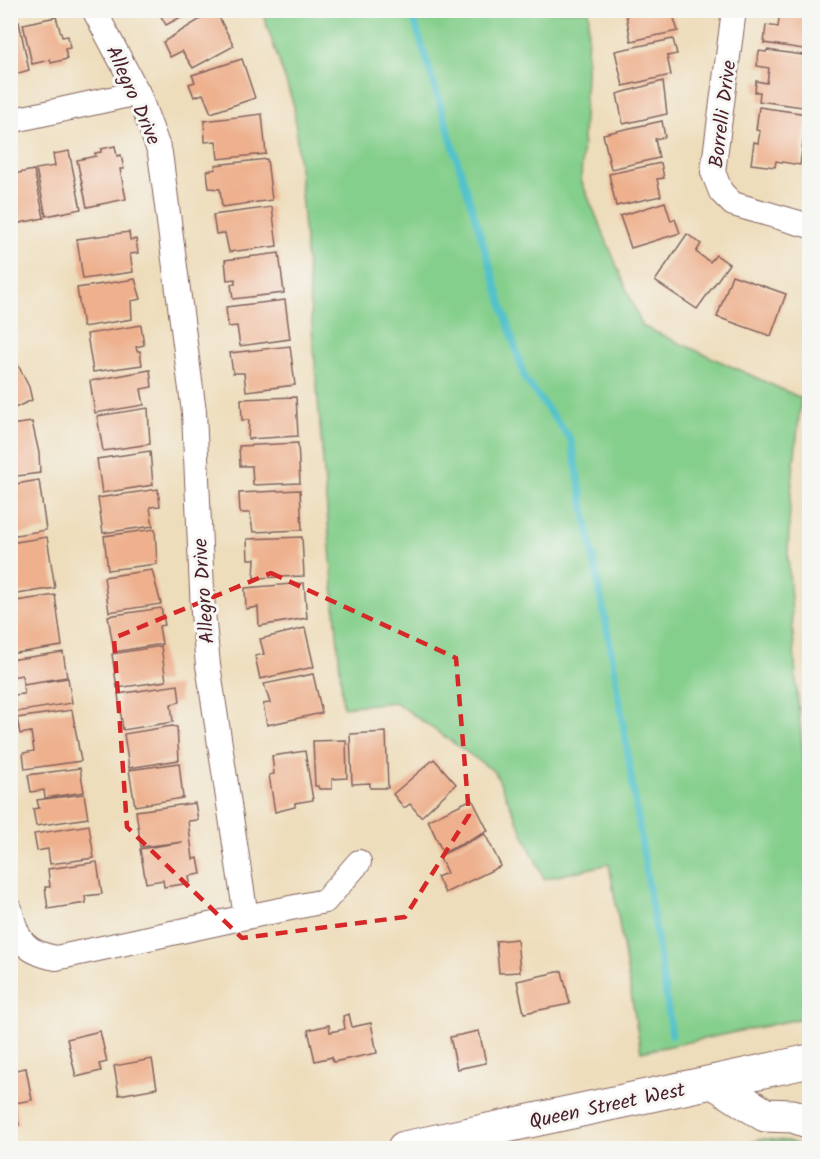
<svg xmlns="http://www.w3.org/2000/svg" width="820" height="1159" viewBox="0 0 820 1159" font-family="Kalam,sans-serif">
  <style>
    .green { fill: #85cf8c; stroke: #68775c; stroke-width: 1.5 }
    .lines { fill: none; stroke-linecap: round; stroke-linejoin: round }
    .stream { stroke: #54c2ca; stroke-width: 7 }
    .building { fill: #eeb08d }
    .street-casing { stroke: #83625d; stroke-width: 26 }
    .secondary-casing { stroke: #83625d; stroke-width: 35 }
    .street { stroke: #fff; stroke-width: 24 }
    .secondary { stroke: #fff; stroke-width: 33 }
    .marked { fill: none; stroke: #d62828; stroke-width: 4.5; stroke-dasharray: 12 8; stroke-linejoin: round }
    .labels { text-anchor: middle; stroke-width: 6; stroke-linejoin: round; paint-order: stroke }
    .street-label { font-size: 20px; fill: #4a1f2b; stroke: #f6f6f2 }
  </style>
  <rect width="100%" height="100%" fill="#f6f6f2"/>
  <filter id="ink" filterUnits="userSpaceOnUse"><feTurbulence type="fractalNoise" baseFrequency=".0167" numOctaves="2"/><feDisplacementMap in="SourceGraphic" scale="12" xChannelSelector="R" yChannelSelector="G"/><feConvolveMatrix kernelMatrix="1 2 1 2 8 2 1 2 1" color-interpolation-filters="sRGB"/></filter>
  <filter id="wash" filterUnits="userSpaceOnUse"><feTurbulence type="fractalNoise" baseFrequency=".008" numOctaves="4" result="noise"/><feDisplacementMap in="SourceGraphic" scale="24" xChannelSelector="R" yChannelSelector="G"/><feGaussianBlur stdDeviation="1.35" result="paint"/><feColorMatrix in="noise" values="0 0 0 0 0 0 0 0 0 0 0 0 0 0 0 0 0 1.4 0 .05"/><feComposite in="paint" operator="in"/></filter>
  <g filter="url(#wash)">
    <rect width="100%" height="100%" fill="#edb"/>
    <g class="green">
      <polygon points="262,11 589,11 581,180 642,326 801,398 790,502 788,555 797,693 810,822 809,1008 798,1019 641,1052 609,864 544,879 495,772 395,702 343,707 294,106"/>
      <polygon points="764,1139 787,1141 809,1148 727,1148"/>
    </g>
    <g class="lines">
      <polyline class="stream" points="411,10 525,379 571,440 614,666 672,1035"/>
    </g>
    <g id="blocks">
      <g class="building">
        <polygon points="150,10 194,10 166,25 158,11 152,15"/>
        <polygon points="215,10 234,46 193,68 182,51 170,57 163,42"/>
        <polygon points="625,10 676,10 672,12 678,31 631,41"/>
        <polygon points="780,10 810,10 810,50 764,43 766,25 778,27"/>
        <polygon points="56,17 62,37 68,36 70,48 65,49 67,59 51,63 50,58 50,60 32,64 23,24"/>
        <polygon points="19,22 29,70 12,75 10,24"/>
        <polygon points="673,39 677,54 667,56 671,75 623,86 615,51"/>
        <polygon points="767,50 810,56 810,108 759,101 760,92 755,92 756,81 767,83 769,68 757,66 759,51 766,52"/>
        <polygon points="242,59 255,98 211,113 203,94 194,97 189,84 195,82 192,75"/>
        <polygon points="663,81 667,114 623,124 617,94"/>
        <polygon points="759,107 807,114 800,165 776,161 775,167 751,164 754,142 758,143 760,131 756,130"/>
        <polygon points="262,114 266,154 218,159 216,141 205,142 204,121"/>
        <polygon points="662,121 665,137 655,139 659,158 611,169 603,134"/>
        <polygon points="115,146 117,156 121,155 124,169 120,169 126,199 87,207 77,160 96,156 95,153 101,152 101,149"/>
        <polygon points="69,151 81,209 46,216 36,169 55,166 53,154"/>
        <polygon points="267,159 272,200 222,207 220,189 209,188 207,171 216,169 215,165"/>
        <polygon points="10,163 14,174 34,170 44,218 10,225"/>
        <polygon points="661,163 664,178 657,179 661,196 616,206 609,174"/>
        <polygon points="665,202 671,221 675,219 680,233 631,248 620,216"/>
        <polygon points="272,207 277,246 229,252 225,233 216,234 213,215"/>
        <polygon points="129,232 130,240 136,239 138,253 130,254 133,272 83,279 77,239"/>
        <polygon points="687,234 701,244 696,252 710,262 716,255 729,264 697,309 655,281"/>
        <polygon points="279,253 284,293 233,299 231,284 235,284 235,279 227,280 225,260"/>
        <polygon points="732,275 786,294 771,336 717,317"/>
        <polygon points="135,279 141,299 131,301 132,319 83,327 77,288"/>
        <polygon points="285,300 290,339 240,346 237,326 228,327 226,307"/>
        <polygon points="141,325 144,345 136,347 137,351 140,351 142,365 93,372 87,334"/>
        <polygon points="290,346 295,385 246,391 244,373 233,373 230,353"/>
        <polygon points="10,349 29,387 32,400 10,410"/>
        <polygon points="150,370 152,387 141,389 144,405 95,413 90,381"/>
        <polygon points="296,397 298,436 248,439 249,420 242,420 241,399"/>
        <polygon points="148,408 150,444 103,451 97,416"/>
        <polygon points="32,422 39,453 40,473 10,477 10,425"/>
        <polygon points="298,443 300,483 253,485 252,466 240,466 239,446"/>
        <polygon points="150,451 153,485 102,493 97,459"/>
        <polygon points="39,480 46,530 10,536 10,485"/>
        <polygon points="158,489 160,506 150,507 153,526 103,533 98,498"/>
        <polygon points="300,490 302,530 253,532 250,513 240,513 239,493"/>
        <polygon points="155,529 157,564 108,570 104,536"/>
        <polygon points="47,537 55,588 10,595 10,543"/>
        <polygon points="302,537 304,576 254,578 255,559 248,559 247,539"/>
        <polygon points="152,570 161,604 109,612 104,577"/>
        <polygon points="304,583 307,618 259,626 258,607 246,609 245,588"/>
        <polygon points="55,595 62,646 10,654 10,637 15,636 10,618 10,602"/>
        <polygon points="161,608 165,625 159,626 162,644 114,652 108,616"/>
        <polygon points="305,628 314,667 260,679 255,656 264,654 260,639"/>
        <polygon points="161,646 166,681 117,688 112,654"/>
        <polygon points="63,652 67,677 23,684 22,675 10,677 10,660"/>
        <polygon points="313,674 322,713 267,725 263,704 270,703 264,684"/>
        <polygon points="68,678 72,703 16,712 14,695 24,694 23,685"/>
        <polygon points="178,685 180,702 171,704 173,722 123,730 118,694"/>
        <polygon points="72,710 81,761 25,769 23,753 34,751 31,732 20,734 17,718"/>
        <polygon points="172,726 177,727 179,760 129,768 124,734"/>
        <polygon points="386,732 388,788 370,788 370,783 352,784 350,734"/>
        <polygon points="346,740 347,778 332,779 332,789 319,789 318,786 315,786 313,741"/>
        <polygon points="305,751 313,800 295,803 295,807 275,812 269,775 274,774 272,756"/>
        <polygon points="434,759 456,784 421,817 410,804 404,808 393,794"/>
        <polygon points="179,763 183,798 135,806 129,770"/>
        <polygon points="80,768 84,792 45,798 44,790 31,792 28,775"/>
        <polygon points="84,794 88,818 36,826 33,809 39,808 37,800"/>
        <polygon points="472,799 488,831 443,853 428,820"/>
        <polygon points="195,803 198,820 188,821 193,859 198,858 201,874 189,876 190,883 164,887 163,880 146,883 140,849 183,842 141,847 136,811"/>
        <polygon points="89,825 94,858 50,864 48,849 37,851 34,834"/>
        <polygon points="485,834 501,866 445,893 437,877 447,873 439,856"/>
        <polygon points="97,862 102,894 85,896 86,903 48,909 45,887 50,887 48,869"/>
        <polygon points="517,939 520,972 499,973 496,941"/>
        <polygon points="562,971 570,1004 524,1013 517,981"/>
        <polygon points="349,1014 352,1027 371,1023 377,1053 333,1062 332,1057 315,1061 308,1030 329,1025 330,1032 345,1029 343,1016"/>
        <polygon points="100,1031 107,1062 99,1064 101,1071 76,1077 67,1039"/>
        <polygon points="479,1031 486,1063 457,1069 450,1037"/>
        <polygon points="152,1059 157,1088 119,1095 114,1066"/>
        <polygon points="26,1068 32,1100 15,1103 19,1125 10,1126 10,1092 15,1091 11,1071"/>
      </g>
    </g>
  </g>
  <g filter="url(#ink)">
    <use href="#blocks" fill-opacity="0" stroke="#83625d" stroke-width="1.5"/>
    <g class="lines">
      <defs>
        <g id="street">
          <polyline points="734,10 713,172 721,192 733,204 810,226"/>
          <polyline points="10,121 138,93"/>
          <path d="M10,909C17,940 24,952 56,958L246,917L208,665L203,613L194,412L160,153L138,93L94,10"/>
          <polyline points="246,917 325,901 359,862"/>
        </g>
        <g id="secondary">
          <polyline points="715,1083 765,1115 793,1116 810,1122"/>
          <polyline points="404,1148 810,1061"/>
        </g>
      </defs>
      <use href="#street" class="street-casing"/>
      <use href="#secondary" class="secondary-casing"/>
      <use href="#street" class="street"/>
      <use href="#secondary" class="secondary"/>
    </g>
  </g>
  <path class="marked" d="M271,573L456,658L469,815L405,917L242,938L127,827L114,638Z"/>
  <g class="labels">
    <g class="street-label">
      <text transform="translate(134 95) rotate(66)" y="7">Allegro Drive</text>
      <text transform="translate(722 114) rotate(-83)" y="7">Borrelli Drive</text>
      <text transform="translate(203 591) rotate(-94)" y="7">Allegro Drive</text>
      <text transform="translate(607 1105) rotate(-12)" y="7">Queen Street West</text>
    </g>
  </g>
  <rect width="820" height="1159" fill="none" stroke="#f6f6f2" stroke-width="36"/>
</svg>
